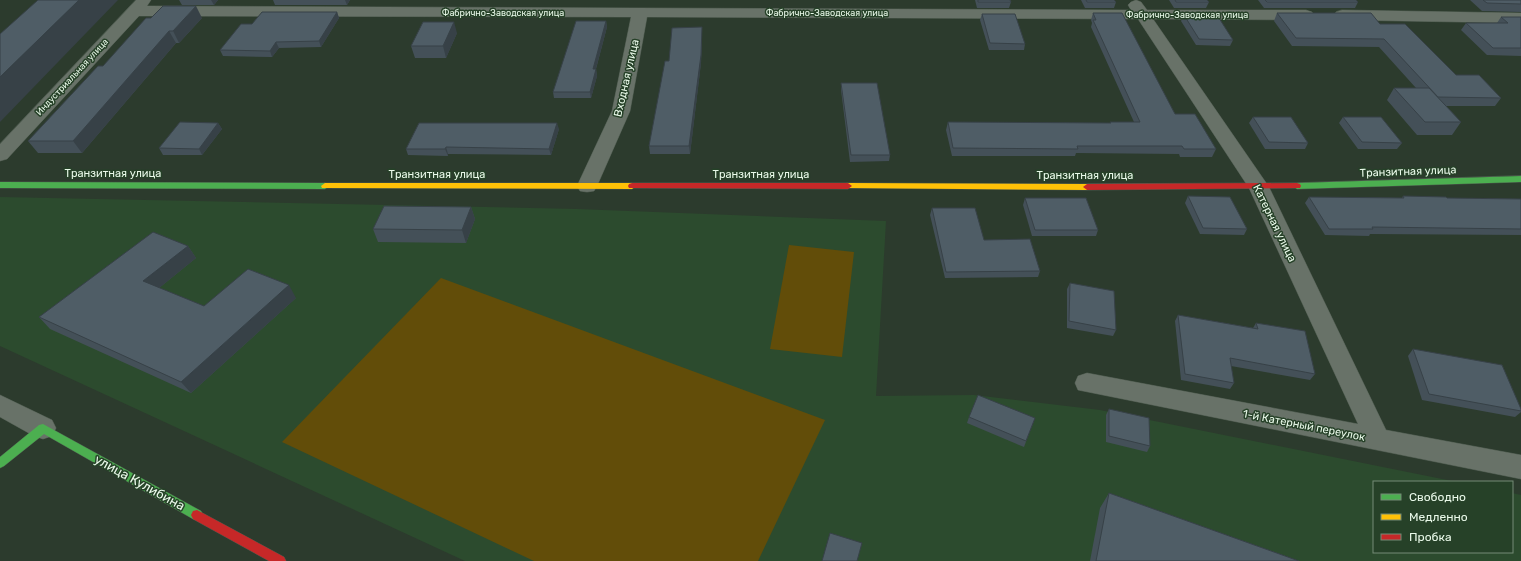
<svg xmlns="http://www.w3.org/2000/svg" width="1521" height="561" viewBox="0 0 1521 561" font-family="Rubik,sans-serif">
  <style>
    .built { fill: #2c4b2e }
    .green { fill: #624d09 }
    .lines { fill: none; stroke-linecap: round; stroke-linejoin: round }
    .street-casing { stroke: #4c594d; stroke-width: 1 }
    .fast-casing { stroke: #4c594d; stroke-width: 1 }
    .slow-casing { stroke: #4c594d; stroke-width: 1 }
    .jam-casing { stroke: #4c594d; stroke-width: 1 }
    .street { fill: #687268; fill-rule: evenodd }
    .fast { fill: #4caf50; fill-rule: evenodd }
    .slow { fill: #ffc107; fill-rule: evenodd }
    .jam { fill: #c62828; fill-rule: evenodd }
    .wall { fill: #445058 }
    .shaded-wall { fill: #374147 }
    .building { fill: #4f5d66; stroke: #374147 }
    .labels { text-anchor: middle; stroke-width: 3; stroke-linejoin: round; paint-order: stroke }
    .far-street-label { font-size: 9px; fill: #eafaea; stroke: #264128 }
    .street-label { font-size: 11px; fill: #eafaea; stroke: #264128 }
    .near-street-label { font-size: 13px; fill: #eafaea; stroke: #264128 }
  </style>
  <rect width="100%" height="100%" fill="#2c3b2d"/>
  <polygon class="built" points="0,197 577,209 886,221 876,396 974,395 1100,410 1457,482 1374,482 1374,552 1512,552 1512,493 1521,495 1521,561 465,561 0,346"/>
  <g class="green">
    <polygon points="789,245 854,252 842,357 770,349"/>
    <polygon points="441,278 825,420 758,561 534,561 282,442"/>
  </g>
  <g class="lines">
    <defs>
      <g id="street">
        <polygon points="136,0 151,0 147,6 1131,10 1128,5 1131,2 1136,0 1141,2 1147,10 1306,10 1312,12 1314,15 1312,18 1306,20 1153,19 1269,187 1386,430 1521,455 1521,479 1078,390 1075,383 1078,376 1087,373 1358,424 1249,188 1138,19 647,17 630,111 597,186 594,191 587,192 580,191 577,186 612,111 631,17 139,16 7,159 0,161 0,144"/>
        <polygon points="1342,10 1521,13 1521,23 1342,20 1336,18 1334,15 1336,12"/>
        <polygon points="0,395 52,420 56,428 52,436 43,439 34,436 0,417"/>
      </g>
      <g id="fast">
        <polygon points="1521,176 1521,182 1297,189 1293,186 1297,183"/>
        <polygon points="0,182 325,183 329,186 325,189 0,188"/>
        <polygon points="43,424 201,511 203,515 201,519 197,520 193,519 44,434 4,466 0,468 0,457 39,425"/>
      </g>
      <g id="slow">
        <polygon points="325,183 632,183 636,186 632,189 322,188 321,186"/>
        <polygon points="848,183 1087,184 1091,187 1087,190 845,188 844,186 845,184"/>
      </g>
      <g id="jam">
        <polygon points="632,183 848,183 852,186 848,189 629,188 628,186 629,184"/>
        <polygon points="1297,183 1300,184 1301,186 1300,188 1087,190 1083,187 1087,184"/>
        <polygon points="197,510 284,557 286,561 269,561 193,519 191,515 193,511"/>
      </g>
    </defs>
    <use href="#street" class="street-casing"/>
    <use href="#fast" class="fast-casing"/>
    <use href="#slow" class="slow-casing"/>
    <use href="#jam" class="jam-casing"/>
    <use href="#street" class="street"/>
    <use href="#fast" class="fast"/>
    <use href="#slow" class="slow"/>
    <use href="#jam" class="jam"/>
  </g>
  <g class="wall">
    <polygon points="179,0 218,0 214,5 182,5"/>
    <polygon points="273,0 350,0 347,5 275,5"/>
    <polygon points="975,0 1010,0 1011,2 1009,8 977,8"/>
    <polygon points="1081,0 1114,0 1116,2 1114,8 1085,8"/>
    <polygon points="1169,0 1207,0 1209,2 1206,8 1174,8"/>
    <polygon points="1258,0 1356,0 1358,2 1355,8 1264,8"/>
    <polygon points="1470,0 1521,0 1521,12 1482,11"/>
    <polygon points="337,12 339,18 321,47 279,48 272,57 223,56 220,50 252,24"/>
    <polygon points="1093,13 1175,114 1216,149 1212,157 1180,157 1179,154 1076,153 1075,156 952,156 946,130 948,122 1110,123 1110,122 1134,122 1091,27 1092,23 1091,20"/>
    <polygon points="1277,13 1380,24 1456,75 1501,98 1495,106 1446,106 1461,122 1452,135 1417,135 1387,100 1394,88 1416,88 1379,47 1292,46 1274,21"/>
    <polygon points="982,14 1025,44 1024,50 989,50 980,20"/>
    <polygon points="1184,15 1233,40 1230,46 1196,45 1181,21"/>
    <polygon points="1501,17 1521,17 1521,56 1487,55 1461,30 1466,23 1497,23"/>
    <polygon points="151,18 202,18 179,43 176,43 82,153 38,153 28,141"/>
    <polygon points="606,21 607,27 596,69 597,76 591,98 554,98 553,92"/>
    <polygon points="457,33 446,58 415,58 411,46"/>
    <polygon points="702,35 701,63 690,154 650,154 649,146 669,61"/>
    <polygon points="841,83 890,155 889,161 850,162 841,90"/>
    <polygon points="1253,117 1308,143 1305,149 1265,149 1249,123"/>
    <polygon points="1343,117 1402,143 1397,149 1358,149 1339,123"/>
    <polygon points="218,123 222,129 202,155 163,155 159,148"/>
    <polygon points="559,129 551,155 448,154 448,156 408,155 406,149"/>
    <polygon points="1188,196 1247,229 1244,235 1200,234 1185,203"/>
    <polygon points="1403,196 1447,198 1521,199 1521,235 1370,234 1369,236 1325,235 1305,203 1309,197 1402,198"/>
    <polygon points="1025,198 1098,230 1096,236 1032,236 1023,205"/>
    <polygon points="471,207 475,219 466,243 378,242 373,229"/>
    <polygon points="932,208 984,240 1040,271 1038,277 945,278 930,215"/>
    <polygon points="188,246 196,258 159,288 204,306 296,298 191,393 50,329 39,317"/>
    <polygon points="1070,283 1116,330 1113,336 1067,328 1067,289"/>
    <polygon points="1178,315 1253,328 1256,323 1315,374 1310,380 1231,366 1234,383 1230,389 1181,380 1175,321"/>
    <polygon points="1413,349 1521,409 1521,412 1515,417 1422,400 1408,356"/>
    <polygon points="1109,409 1150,446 1147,452 1106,442 1106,415"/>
    <polygon points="969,417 1035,418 1024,447 967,423"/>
    <polygon points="1109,493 1299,561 1090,561 1100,508"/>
  </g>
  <g class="shaded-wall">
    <polygon points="79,0 118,0 0,122 0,77"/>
    <polygon points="211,0 218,0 214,5"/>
    <polygon points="345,0 350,0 347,5"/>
    <polygon points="196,6 202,18 179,43 173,31"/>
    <polygon points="337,12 339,18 321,47 319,41"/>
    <polygon points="606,21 607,27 594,76 593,69"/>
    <polygon points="454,22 457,33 446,58 443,46"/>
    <polygon points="702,27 702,35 701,63 690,154 689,146"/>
    <polygon points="169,31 176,43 82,153 73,141"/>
    <polygon points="276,42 279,48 272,57 270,51"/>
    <polygon points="596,69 597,76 591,98 590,92"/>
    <polygon points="218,123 222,129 202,155 199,149"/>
    <polygon points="557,123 559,129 551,155 549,149"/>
    <polygon points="446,147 448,154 448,156 445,149"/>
    <polygon points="471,207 475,219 466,243 462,230"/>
    <polygon points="188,246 196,258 153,293 143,281"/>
    <polygon points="289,285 296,298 191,393 181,382"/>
  </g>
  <g class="building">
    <polygon points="38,0 79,0 0,77 0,34"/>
    <polygon points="978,0 1010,0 1011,2 978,2"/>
    <polygon points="1086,0 1114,0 1116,2 1087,2"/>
    <polygon points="1175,0 1207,0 1209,2 1176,2"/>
    <polygon points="1265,0 1356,0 1358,2 1267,2"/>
    <polygon points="1483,0 1521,0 1521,4 1487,3"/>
    <polygon points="163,6 196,6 173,31 169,31 73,141 28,141 98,66 103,66 146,18 151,18"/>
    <polygon points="262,12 337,12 319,41 276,42 270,51 220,50 241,24 252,24"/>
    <polygon points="1093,13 1122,13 1175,114 1195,114 1216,149 1184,149 1182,146 1077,146 1078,149 953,148 948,122 1111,123 1110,122 1140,122 1093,20 1096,20"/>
    <polygon points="1277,13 1371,13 1380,24 1405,24 1456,75 1479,75 1501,98 1438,97 1384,39 1296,38"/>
    <polygon points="982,14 1015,14 1025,44 990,43"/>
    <polygon points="1184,15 1217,15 1233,40 1199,39"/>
    <polygon points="1501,17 1521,17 1521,48 1493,48 1466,23 1508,23"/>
    <polygon points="576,21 606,21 593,69 596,69 590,92 553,92"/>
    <polygon points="423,22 454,22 443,46 411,46"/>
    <polygon points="702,27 701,55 689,146 649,146 665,61 669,61 672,28"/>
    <polygon points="841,83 877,83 890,155 851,155"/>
    <polygon points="1394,88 1429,88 1461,122 1425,122"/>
    <polygon points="1253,117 1291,117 1308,143 1269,142"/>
    <polygon points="1343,117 1381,117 1402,143 1362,142"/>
    <polygon points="180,122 218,123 199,149 159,148"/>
    <polygon points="419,123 557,123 549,149 446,147 445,149 406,149"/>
    <polygon points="1188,196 1230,197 1247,229 1203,228"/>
    <polygon points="1403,196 1446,197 1447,198 1521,199 1521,229 1372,227 1373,229 1329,229 1309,197 1404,198"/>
    <polygon points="1025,198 1086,198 1098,230 1035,230"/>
    <polygon points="384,206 471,207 462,230 373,229"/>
    <polygon points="932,208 975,208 984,240 1030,239 1040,271 946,272"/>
    <polygon points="153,232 188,246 143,281 204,306 248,269 289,285 181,382 39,317"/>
    <polygon points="1070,283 1114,291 1116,330 1069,321"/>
    <polygon points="1178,315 1258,329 1256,323 1305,331 1315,374 1230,358 1234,383 1185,374"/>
    <polygon points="1413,349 1502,365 1521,409 1521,411 1429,394"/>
    <polygon points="978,395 1035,418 1026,441 969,417"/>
    <polygon points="1109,409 1149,418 1150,446 1109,436"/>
    <polygon points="1109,493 1299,561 1096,561"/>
    <polygon points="830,533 862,543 857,561 822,561"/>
  </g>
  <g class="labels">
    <g class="far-street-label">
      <text x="503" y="16">Фабрично-Заводская улица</text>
      <text x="827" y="16">Фабрично-Заводская улица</text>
      <text x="1187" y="18">Фабрично-Заводская улица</text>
      <text transform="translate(72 77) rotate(-47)" y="3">Индустриальная улица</text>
    </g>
    <g class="street-label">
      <text transform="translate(626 78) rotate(-77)" y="4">Входная улица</text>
      <text transform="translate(1408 171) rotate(-2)" y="4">Транзитная улица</text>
      <text x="113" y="177">Транзитная улица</text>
      <text x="437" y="178">Транзитная улица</text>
      <text x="761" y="178">Транзитная улица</text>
      <text x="1085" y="179">Транзитная улица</text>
      <text transform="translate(1275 223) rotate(64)" y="4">Катерная улица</text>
      <text transform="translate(1304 425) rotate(11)" y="4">1-й Катерный переулок</text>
    </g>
    <g class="near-street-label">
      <text transform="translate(140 482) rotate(29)" y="5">улица Кулибина</text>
    </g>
  </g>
  <rect x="1373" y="481" width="140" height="72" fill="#264128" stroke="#748b76"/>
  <rect x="1381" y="494" width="20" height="6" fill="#4caf50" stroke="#748b76"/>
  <text x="1409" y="501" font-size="12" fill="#eafaea">Свободно</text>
  <rect x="1381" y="514" width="20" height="6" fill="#ffc107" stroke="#748b76"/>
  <text x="1409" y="521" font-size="12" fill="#eafaea">Медленно</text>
  <rect x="1381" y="534" width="20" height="6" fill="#c62828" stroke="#748b76"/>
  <text x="1409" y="541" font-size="12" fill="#eafaea">Пробка</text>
</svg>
